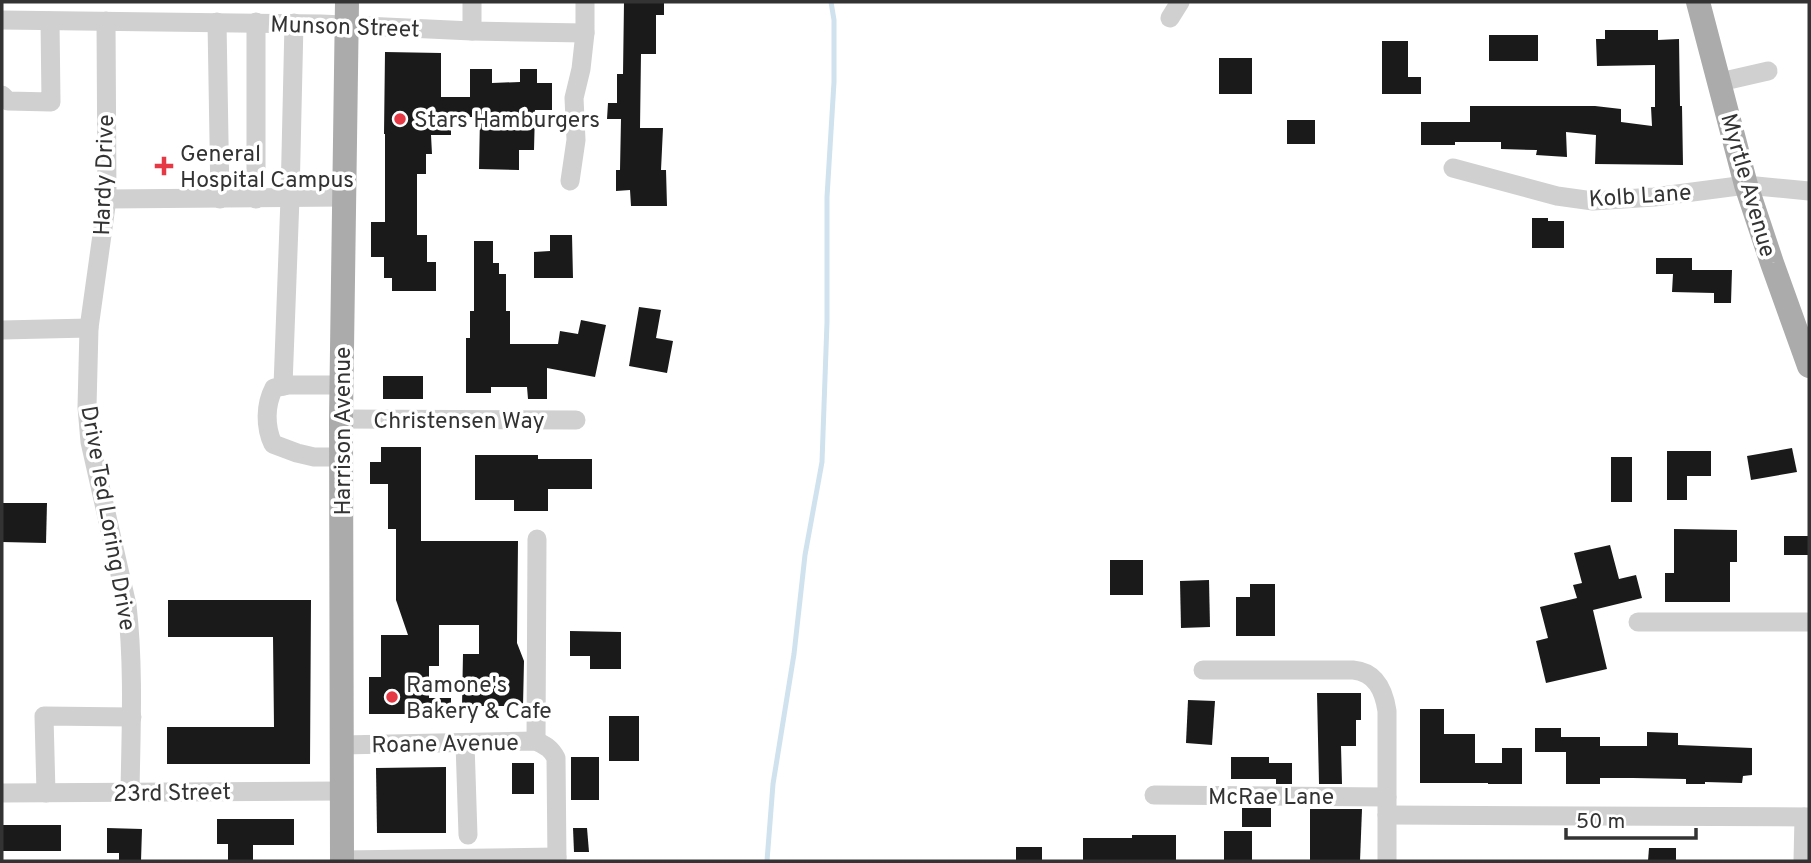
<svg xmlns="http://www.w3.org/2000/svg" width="1811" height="863" viewBox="0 0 1811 863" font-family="Overpass,sans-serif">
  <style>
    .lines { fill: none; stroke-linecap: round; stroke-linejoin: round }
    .stream { stroke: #cfe2ee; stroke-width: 5 }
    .building { fill: #1a1a1a }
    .minor { stroke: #d0d0d0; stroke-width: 19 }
    .major { stroke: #ababab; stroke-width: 24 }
    .poi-dot { fill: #e63946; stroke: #fff; stroke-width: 2.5 }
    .labels { text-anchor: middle; stroke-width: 7; stroke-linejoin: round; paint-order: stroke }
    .street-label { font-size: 23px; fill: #333; stroke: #fff }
    .poi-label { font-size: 23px; fill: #333; stroke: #fff; text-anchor: start }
  </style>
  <rect width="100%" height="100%" fill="#fff"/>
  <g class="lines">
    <polyline class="stream" points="767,861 773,784 794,654 805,555 822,462 827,322 827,197 834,82 834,20 831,2"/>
  </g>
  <g class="building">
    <polygon points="624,2 664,2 664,15 656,15 656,54 641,54 640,128 663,128 661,170 666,170 667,206 631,206 630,190 616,191 616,170 620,170 621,119 607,119 608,103 617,103 617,74 623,74"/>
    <polygon points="1605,30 1658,30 1658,40 1679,39 1680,106 1682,106 1683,165 1595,164 1596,135 1566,132 1567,157 1536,155 1537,150 1501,149 1501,142 1455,142 1455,145 1421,145 1421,122 1470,122 1470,106 1595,106 1621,109 1621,122 1652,126 1651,107 1655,107 1655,65 1597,66 1596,39 1605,39"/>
    <rect x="1489" y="35" width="49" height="26"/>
    <polygon points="1382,41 1408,41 1408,77 1421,77 1421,94 1382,94"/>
    <polygon points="385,52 441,53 441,97 470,97 470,69 492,69 492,83 520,82 520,69 537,69 537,83 552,83 552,110 535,110 534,150 519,150 519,170 479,169 480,117 451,117 451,135 431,135 432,154 426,154 426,174 417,174 417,235 427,235 427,262 436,262 436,291 392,291 392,278 384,278 384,257 371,257 371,222 385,222 385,134 384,134"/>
    <rect x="1219" y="58" width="33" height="36"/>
    <rect x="1287" y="120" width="28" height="24"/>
    <polygon points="1532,218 1548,218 1548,221 1564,221 1564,248 1532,248"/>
    <polygon points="550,235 572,235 573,278 534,278 534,252 550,251"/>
    <polygon points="474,241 493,241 493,263 499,263 499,274 506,274 506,311 510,311 510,344 558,344 560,331 578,334 581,320 606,325 595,377 547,368 547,399 528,399 527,387 491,387 491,393 466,393 466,338 470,338 470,311 474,311"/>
    <polygon points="1656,258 1692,258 1692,270 1732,270 1731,303 1714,303 1714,293 1672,292 1673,274 1656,274"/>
    <polygon points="639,307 661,310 656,338 673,341 667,373 629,366"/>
    <rect x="383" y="376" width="40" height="23"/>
    <polygon points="381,447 421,447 421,541 518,541 517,643 524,661 523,706 462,706 463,654 479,654 479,625 439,625 439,666 429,666 429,698 451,698 451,720 431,720 431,714 369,714 369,677 381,677 381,635 408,635 396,600 396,529 388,529 388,484 370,484 370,462 381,462"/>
    <polygon points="1792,448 1797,472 1751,480 1747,456"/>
    <polygon points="1667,451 1711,451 1711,476 1687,476 1687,500 1667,500"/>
    <polygon points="475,455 538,455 538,459 592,459 592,489 548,489 548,511 514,511 514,500 475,500"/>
    <rect x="1611" y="457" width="21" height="45"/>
    <polygon points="2,503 47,503 46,543 2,542"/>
    <polygon points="1674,529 1737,530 1737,562 1730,562 1730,602 1665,602 1665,573 1674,573"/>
    <rect x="1784" y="536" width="25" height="19"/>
    <polygon points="1610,545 1619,579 1636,575 1642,598 1593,610 1607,669 1546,683 1536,641 1548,638 1540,607 1577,598 1573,585 1582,583 1574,553"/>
    <rect x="1110" y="560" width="33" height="35"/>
    <polygon points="1209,580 1210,627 1181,628 1180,581"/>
    <polygon points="1250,584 1275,584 1275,636 1236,636 1236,597 1250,597"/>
    <polygon points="168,600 311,600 310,764 167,764 167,727 274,727 273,637 168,637"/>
    <polygon points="570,631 621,632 621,669 590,669 590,656 570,656"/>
    <polygon points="1317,693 1361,693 1361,720 1356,720 1356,746 1341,746 1342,784 1319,784"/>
    <polygon points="1188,700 1215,701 1212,745 1186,743"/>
    <polygon points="1420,709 1444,709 1444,734 1475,734 1475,763 1502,763 1502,748 1522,748 1522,784 1488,784 1488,783 1420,783"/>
    <rect x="609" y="716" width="30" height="45"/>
    <polygon points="1535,728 1561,728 1561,737 1600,737 1600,746 1647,746 1647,732 1678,733 1678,745 1752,748 1752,775 1743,776 1742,783 1705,782 1705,784 1686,784 1686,779 1633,778 1600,778 1600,784 1566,784 1566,752 1535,752"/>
    <rect x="571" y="757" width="28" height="43"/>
    <polygon points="1231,757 1269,757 1269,763 1292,763 1292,784 1276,784 1276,779 1231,779"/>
    <rect x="512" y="763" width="22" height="31"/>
    <polygon points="446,767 446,833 377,833 376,768"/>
    <rect x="1242" y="808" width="29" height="19"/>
    <polygon points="1310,809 1362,809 1360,861 1310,861"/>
    <polygon points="217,819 294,819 294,845 253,845 253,861 228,861 228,844 217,844"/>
    <rect x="2" y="825" width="59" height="26"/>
    <polygon points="107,828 142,829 141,861 119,861 119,853 107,853"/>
    <polygon points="573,828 587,828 589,852 574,852"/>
    <rect x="1224" y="831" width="28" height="30"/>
    <polygon points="1132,835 1176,835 1176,861 1083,861 1083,838 1132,838"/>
    <rect x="1016" y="847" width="26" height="14"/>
    <polygon points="1649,848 1676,848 1676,861 1648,861"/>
  </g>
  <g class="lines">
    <g class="minor">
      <polyline points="472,2 472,31"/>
      <polyline points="1170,18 1180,2"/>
      <polyline points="2,20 321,24 472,31 585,33"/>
      <path d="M106,21L107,199L89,328L87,407L90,442L127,605C134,667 131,730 130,792"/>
      <polyline points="217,22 220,199"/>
      <polyline points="256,22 256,199"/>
      <polyline points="1720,82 1768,71"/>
      <polyline points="2,95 8,101 51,102 50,21"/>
      <polyline points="1453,168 1557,196 1593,201 1654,197 1746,185 1809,191"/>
      <polyline points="570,181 576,140 574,98 581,69 585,33 585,2"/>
      <polyline points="107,199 345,197"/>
      <polyline points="2,330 89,328"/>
      <polyline points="283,386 290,198 294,23"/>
      <polyline points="341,419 576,420"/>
      <path d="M341,457H314L297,453L273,444C265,427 265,405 274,388L289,385H342"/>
      <polyline points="1638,622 1809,622"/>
      <path d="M1203,670H1353C1376,672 1384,691 1387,711V861"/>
      <polyline points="536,741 537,539"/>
      <polyline points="465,743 468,835"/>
      <path d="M342,745L536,741C546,746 551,748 556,758L557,861"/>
      <polyline points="2,793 342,791"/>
      <polyline points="46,793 44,716 132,717"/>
      <polyline points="1154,795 1387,797"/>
      <polyline points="1387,815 1809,817"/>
      <polyline points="342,860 557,857"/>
      <polyline points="1803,861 1804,817"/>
    </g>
    <g class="major">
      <polyline points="1698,2 1746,185 1772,263 1809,366"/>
      <polyline points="342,861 341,419 347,2"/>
    </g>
  </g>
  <g class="poi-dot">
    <circle cx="400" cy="119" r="7"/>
    <path d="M160.5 155.5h7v7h7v7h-7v7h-7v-7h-7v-7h7z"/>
    <circle cx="392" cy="697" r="7"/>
  </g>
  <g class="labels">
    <g class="street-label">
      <text transform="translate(345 26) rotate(2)" y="8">Munson Street</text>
      <text transform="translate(103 175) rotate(-88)" y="8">Hardy Drive</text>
      <text transform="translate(1749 185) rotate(74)" y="8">Myrtle Avenue</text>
      <text transform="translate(1640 195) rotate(-4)" y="8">Kolb Lane</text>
      <text x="459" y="428">Christensen Way</text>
      <text transform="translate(342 431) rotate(-90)" y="8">Harrison Avenue</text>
      <text transform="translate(109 518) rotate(80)" y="8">Drive Ted Loring Drive</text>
      <text transform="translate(445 743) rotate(-1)" y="8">Roane Avenue</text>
      <text transform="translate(172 792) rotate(-1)" y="8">23rd Street</text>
      <text x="1271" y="804">McRae Lane</text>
    </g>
    <g class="poi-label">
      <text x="414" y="127">Stars Hamburgers</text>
      <text x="180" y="161">General<tspan x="180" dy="26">Hospital Campus</tspan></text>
      <text x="406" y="692">Ramone's<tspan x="406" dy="26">Bakery &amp; Cafe</tspan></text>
    </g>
  </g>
  <rect width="1811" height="863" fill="none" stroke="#333333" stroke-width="7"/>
  <path d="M1566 828v10h130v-10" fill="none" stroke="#333333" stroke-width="3.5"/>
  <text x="1576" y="828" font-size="21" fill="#333333" stroke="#ffffff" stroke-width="5" paint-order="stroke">50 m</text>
</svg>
